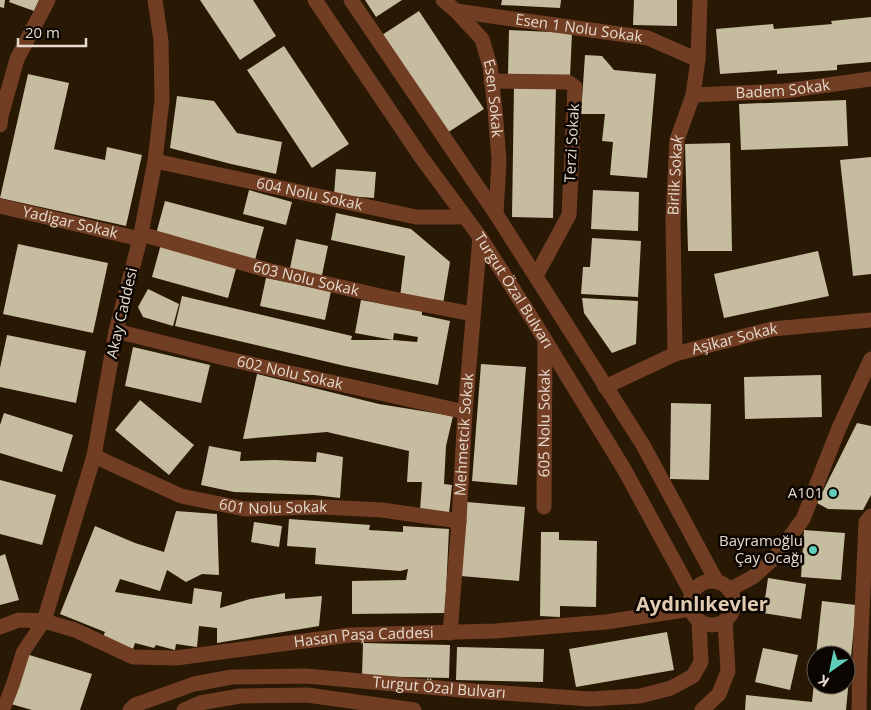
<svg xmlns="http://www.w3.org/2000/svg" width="871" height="710" viewBox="0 0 871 710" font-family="'Open Sans',sans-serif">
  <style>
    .building { fill: #c6bc9f }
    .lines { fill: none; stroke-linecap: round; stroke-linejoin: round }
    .pedestrian { stroke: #713e23; stroke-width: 14 }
    .minor { stroke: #713e23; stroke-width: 15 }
    .tertiary { stroke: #713e23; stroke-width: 15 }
    .poi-dot { fill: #5eceb8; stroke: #0b0501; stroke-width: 2 }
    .labels { text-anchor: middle; stroke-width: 5; stroke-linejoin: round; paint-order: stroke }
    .street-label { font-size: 15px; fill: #e5dacd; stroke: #0b0501 }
    .poi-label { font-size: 15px; fill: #e5dacd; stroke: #0b0501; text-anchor: end }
    .district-label { font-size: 20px; font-weight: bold; fill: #e0cab1; stroke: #0b0501 }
  </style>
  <rect width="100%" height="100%" fill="#281804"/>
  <g class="building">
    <polygon points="0,0 5,0 4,8 0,7"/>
    <polygon points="10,0 39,0 34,11 9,2"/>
    <polygon points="200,0 253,0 276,36 240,60"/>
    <polygon points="365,0 402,0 376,17"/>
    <polygon points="502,0 561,0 560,8 501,5"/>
    <polygon points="634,0 677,0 677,26 633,25"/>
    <polygon points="419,11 484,109 447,133 382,35"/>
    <polygon points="871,17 871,62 837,65 837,70 777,74 777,70 720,74 716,29 773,24 774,29 832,24 831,21"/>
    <polygon points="509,30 572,33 570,77 508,75"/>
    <polygon points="284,46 349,144 312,168 247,70"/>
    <polygon points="585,55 602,56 614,70 656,74 647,178 610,175 613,142 602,141 605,114 581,114"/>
    <polygon points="28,74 69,83 54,149 105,160 107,147 142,155 126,226 0,198"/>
    <polygon points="514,85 556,86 553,218 512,217"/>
    <polygon points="177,96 214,101 237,133 282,142 276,174 231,164 170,148"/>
    <polygon points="846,100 848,146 741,150 739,104"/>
    <polygon points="730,143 732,251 688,251 685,144"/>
    <polygon points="871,157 871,274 853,276 840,160"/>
    <polygon points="336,169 376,172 374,198 334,195"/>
    <polygon points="249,190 292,202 286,225 243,214"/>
    <polygon points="593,190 639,192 638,231 591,229"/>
    <polygon points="165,201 264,227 255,260 156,234"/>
    <polygon points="336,213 411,229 450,262 443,304 400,297 405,256 331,240"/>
    <polygon points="592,238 641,241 638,297 581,294 583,267 590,267"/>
    <polygon points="296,239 328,246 321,280 289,273"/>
    <polygon points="18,244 108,263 93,333 3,314"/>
    <polygon points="161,244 237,265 228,298 152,277"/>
    <polygon points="818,251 829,296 724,318 714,274"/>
    <polygon points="266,278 331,291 325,320 260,306"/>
    <polygon points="148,289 179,304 173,326 143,317 138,307"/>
    <polygon points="182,296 352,336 351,340 393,340 417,342 418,337 394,333 393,340 355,333 361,300 422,311 422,315 450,321 438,385 345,366 175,326"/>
    <polygon points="582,298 638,301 636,344 612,353 584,313"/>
    <polygon points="7,335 86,351 76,403 0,387 0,368"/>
    <polygon points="133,347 210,365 201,403 125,386"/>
    <polygon points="481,364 526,367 517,485 472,481"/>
    <polygon points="257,374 379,404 453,416 446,446 444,484 452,485 449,514 420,511 422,482 407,482 409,451 327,432 243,439"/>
    <polygon points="821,375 822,417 745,419 744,377"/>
    <polygon points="140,400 194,445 169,475 115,430"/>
    <polygon points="671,403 711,404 709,480 670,479"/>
    <polygon points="4,413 73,435 62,472 0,453 0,425"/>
    <polygon points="857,423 871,426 871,495 863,510 828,509 817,503"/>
    <polygon points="209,446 241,452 240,461 275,460 316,462 317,452 343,457 340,498 314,495 234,492 201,485"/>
    <polygon points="0,480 56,495 42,545 0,534"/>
    <polygon points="467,502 525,507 519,581 461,576"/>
    <polygon points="176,511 217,514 219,575 202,574 186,582 167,570 160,591 120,579 115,592 192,604 194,588 222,592 220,608 250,599 285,593 285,599 322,596 319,626 217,643 217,628 199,626 197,647 176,644 175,650 156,645 154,648 135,643 133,649 103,637 105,632 60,614 95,526 135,543 164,552"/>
    <polygon points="289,519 370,525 369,530 403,532 403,526 449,529 445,613 352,614 352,581 406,580 408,569 400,571 315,564 316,548 287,546"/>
    <polygon points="254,522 282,526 279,547 251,542"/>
    <polygon points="804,530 845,533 841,580 801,577"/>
    <polygon points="541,532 559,532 559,540 597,541 596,607 560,606 560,617 540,616"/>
    <polygon points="5,554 19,600 0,605 0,556"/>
    <polygon points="768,578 806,584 801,619 763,613"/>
    <polygon points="822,601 856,605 846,710 745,710 746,695 812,702 815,673 816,673 816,685 846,685 846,655 816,655"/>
    <polygon points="667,632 674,670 576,687 569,649"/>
    <polygon points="363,643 450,645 449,678 362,676"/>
    <polygon points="457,647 544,649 543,682 456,680"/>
    <polygon points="763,648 798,655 790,690 755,682"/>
    <polygon points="26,654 92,674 80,710 32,710 11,704"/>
  </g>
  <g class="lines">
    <polyline class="pedestrian" points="3,710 13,684 23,652 44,621"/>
    <g class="minor">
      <path id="s1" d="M443,0L456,11L482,39L490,66L495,110L499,160L496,214"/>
      <path id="s2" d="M456,11L648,38L698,60"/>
      <polyline points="491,81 568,82 575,87 569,215 536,276"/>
      <path id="s3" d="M693,95L785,91L871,79"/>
      <path id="s4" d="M155,161L416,217H465"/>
      <path id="s5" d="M0,206L140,239"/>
      <path id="s6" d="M141,234L267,270L389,298L473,314"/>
      <path id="s7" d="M116,331L228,359L465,412"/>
      <path id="s8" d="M675,354L673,219L677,140L693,95L698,60L700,0"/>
      <path id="s9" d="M605,387L675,354L772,329L871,320"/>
      <path id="s10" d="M94,456L181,496L245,509L322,507L382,510L459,521"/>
      <path id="s11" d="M544,507L545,340"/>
      <polyline points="0,627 19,620 44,621"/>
      <path id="s12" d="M450,633L459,521L465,412L480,237"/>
      <polyline points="859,710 860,659 866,522 871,516"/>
    </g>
    <g class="tertiary">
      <path id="s13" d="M155,0L161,41L162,100L155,161L140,239L116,331L94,456L44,621L75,630L133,657L176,658L350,635L495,631L606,622L691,609"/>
      <path id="s14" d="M315,0L421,157L480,237L531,317L624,469L692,594"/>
      <polyline points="351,0 496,214 643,445 717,582"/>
      <polyline points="0,125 1,116 17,59 48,0"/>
      <circle cx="712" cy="603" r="22"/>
      <polyline points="729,590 753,577 775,557 803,519 839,428 871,359"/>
      <path id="s15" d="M130,710L135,705L194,684L232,677L306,676L461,690L590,699L640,696L671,688L693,676L701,662L699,621"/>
      <polyline points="184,710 200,703 240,696 307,695 414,710"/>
      <polyline points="702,710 719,694 728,671 725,621"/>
    </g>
  </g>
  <g class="poi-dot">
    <circle cx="833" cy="493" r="5"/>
    <circle cx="813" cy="550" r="5"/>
  </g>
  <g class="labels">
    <g class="street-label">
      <text dy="5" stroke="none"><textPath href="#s2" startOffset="124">Esen 1 Nolu Sokak</textPath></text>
      <text dy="5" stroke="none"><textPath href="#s3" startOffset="90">Badem Sokak</textPath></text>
      <text dy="5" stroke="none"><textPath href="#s1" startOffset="116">Esen Sokak</textPath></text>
      <text transform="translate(572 143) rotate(-87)" y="5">Terzi Sokak</text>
      <text dy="5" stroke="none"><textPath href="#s8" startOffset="179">Birlik Sokak</textPath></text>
      <text dy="5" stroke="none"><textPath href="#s4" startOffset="158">604 Nolu Sokak</textPath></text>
      <text dy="5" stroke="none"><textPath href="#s5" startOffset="72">Yadigar Sokak</textPath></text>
      <text dy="5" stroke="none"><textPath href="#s6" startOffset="171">603 Nolu Sokak</textPath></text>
      <text dy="5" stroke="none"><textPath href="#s14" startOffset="352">Turgut Özal Bulvarı</textPath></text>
      <text transform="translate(122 313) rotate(-77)" y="5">Akay Caddesi</text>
      <text dy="5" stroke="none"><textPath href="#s9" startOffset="139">Aşikar Sokak</textPath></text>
      <text dy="5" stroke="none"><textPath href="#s7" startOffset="179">602 Nolu Sokak</textPath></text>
      <text dy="5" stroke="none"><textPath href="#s11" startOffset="84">605 Nolu Sokak</textPath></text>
      <text dy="5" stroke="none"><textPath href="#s12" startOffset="199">Mehmetcik Sokak</textPath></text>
      <text dy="5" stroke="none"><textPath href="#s10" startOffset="189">601 Nolu Sokak</textPath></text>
      <text dy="5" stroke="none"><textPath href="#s13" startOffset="964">Hasan Paşa Caddesi</textPath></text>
      <text dy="5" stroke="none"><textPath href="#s15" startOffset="316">Turgut Özal Bulvarı</textPath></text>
    </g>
    <g class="poi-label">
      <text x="823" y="498">A101</text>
      <text x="803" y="546">Bayramoğlu<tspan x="803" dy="17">Çay Ocağı</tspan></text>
    </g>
    <g class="district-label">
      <text x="702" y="611">Aydınlıkevler</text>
    </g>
  </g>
  <g transform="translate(831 670) rotate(213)"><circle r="24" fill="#0b0501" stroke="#625a53"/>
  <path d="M0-4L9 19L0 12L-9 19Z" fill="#5eceb8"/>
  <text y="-8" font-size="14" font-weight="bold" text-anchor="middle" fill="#e5dacd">K</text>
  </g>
  <path d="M18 38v8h68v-8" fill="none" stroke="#e5dacd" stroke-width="2.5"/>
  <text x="25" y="38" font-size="15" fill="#e5dacd" stroke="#0b0501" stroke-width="4" paint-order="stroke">20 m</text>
</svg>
